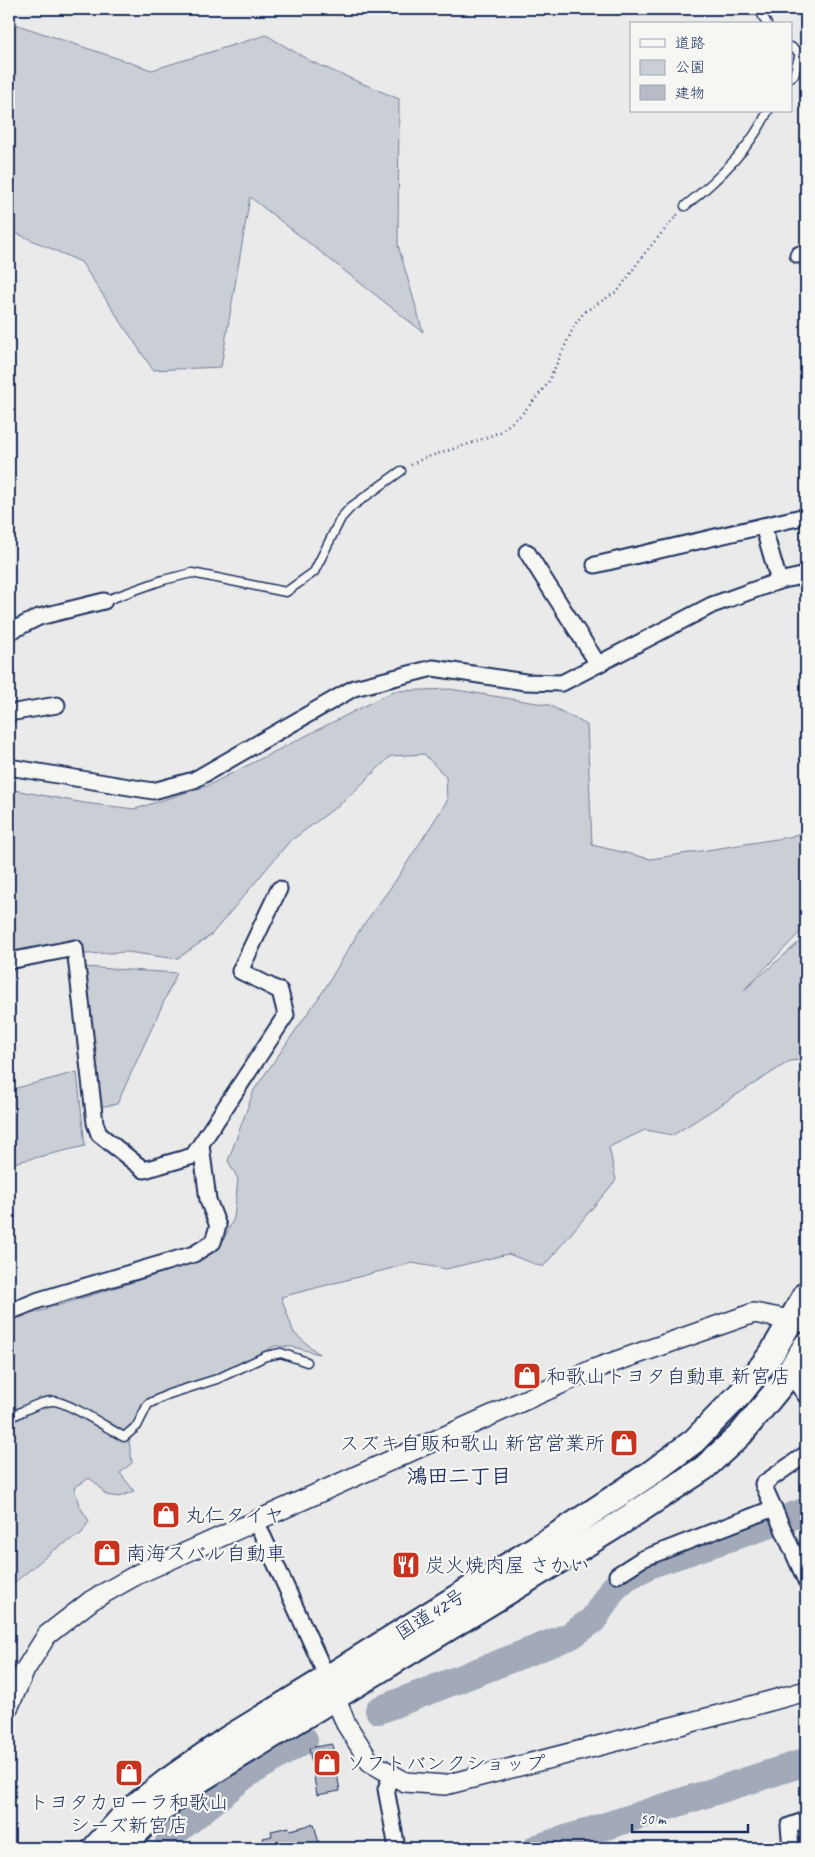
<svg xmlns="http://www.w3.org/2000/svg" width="815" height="1857" viewBox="0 0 815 1857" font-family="Caveat,'Klee One',sans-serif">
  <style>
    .green { fill: #caced5; stroke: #727e9a }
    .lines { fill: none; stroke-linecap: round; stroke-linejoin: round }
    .river { stroke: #a2aaba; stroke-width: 28 }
    .building { fill: #b6bbc6; stroke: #1b2f5e }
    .service-casing { stroke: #1b2f5e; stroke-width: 11 }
    .minor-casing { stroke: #1b2f5e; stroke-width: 19 }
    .tertiary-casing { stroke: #1b2f5e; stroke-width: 22 }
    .trunk-casing { stroke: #1b2f5e; stroke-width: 28 }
    .path { stroke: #1b2f5e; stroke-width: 2.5; stroke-dasharray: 1 4; stroke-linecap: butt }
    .service { stroke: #f6f6f2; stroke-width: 8 }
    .minor { stroke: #f6f6f2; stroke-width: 15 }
    .tertiary { stroke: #f6f6f2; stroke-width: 19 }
    .trunk { stroke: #f6f6f2; stroke-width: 24 }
    .labels { text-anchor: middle; stroke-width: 4.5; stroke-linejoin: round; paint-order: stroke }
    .poi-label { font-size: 20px; fill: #1b2f5e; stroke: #f6f6f2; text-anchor: start }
    .street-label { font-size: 20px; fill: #1b2f5e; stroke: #f6f6f2 }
    .neighbourhood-label { font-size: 21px; font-weight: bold; fill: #1b2f5e; stroke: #f6f6f2 }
  </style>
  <rect width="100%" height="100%" fill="#e9eae9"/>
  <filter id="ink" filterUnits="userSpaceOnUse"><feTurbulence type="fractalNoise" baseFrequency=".02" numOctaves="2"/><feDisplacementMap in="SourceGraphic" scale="10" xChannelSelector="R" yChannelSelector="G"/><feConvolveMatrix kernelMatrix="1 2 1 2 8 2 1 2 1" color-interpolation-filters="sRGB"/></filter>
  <g filter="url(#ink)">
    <g class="green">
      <polygon points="9,22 152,70 266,35 312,62 399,99 398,245 423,332 250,197 221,367 153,370 81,262 9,230"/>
      <polygon points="450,689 549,705 587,725 592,845 651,859 789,837 806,831 806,926 744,990 806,936 806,1059 790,1061 673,1135 645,1130 609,1147 616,1180 543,1267 508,1254 446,1269 412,1263 281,1297 294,1333 319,1354 293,1347 275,1346 220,1374 159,1397 142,1418 129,1441 132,1463 120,1473 134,1491 119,1497 106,1495 97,1484 89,1478 74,1488 79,1505 89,1521 82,1533 54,1550 9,1587 9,1321 162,1273 221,1245 234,1218 238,1179 228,1161 254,1090 324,990 361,928 394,883 447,801 446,777 424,754 391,756 343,802 289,842 211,935 177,959 127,952 9,958 9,789 84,803 135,809 207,786 394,691"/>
      <polygon points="82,967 177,973 117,1104 99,1107"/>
      <polygon points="77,1072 85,1146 9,1164 9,1090"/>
    </g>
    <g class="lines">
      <g class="river">
        <polyline points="379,1710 570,1636 593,1620 613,1589 626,1577 651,1564 774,1523 806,1511"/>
        <polyline points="168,1848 170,1836 244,1776 304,1740"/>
        <polyline points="537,1848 806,1762"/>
      </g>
    </g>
    <g class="building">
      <polygon points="332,1744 340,1791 317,1795 309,1748"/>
      <polygon points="314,1824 320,1848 265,1848 263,1838 272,1836 271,1831 289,1827 290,1830"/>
    </g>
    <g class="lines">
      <defs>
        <g id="service">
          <polyline points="759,9 767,24"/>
          <polyline points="791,47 800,53"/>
          <polyline points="791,77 794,75 800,53 806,50"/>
          <path d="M685,206C718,180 750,149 768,111"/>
          <polyline points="104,601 163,580 192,573 286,592 314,572 341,518 351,507 401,471"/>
          <path d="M9,1418C22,1412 37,1402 52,1401C64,1399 111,1430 124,1437L137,1426L148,1404L169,1394L217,1379L266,1356L281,1353L307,1362"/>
        </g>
        <g id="minor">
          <polyline points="798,255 806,252"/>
          <polyline points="763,526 779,581"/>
          <polyline points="527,552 598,664"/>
          <polyline points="595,565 806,516"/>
          <polyline points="9,632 39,617 104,601"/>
          <polyline points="9,713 57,705"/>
          <polyline points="9,767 153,791 194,780 354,688 433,668 525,682 562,683 712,605 779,581 806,575"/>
          <polyline points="9,961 75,948 95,1123 99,1134 144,1170 193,1156 286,1015 280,991 240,971 279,889"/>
          <polyline points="9,1312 39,1300 194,1254 213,1242 218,1226 208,1200 201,1145"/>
          <polyline points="798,1385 806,1396"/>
          <polyline points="806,1454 763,1484 806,1581"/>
          <polyline points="256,1521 331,1686"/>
          <polyline points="617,1575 642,1559 774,1508"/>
          <polyline points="392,1774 386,1789 397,1848"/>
          <polyline points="791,1848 789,1826 806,1820"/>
        </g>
        <g id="tertiary">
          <polyline points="335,1697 346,1724 370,1762 405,1782 445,1785 715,1716 806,1691"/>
          <polyline points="9,1706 25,1670 47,1635 92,1600 138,1574 594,1369 754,1313 806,1323"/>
        </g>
        <g id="trunk">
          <polyline points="95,1848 127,1812 167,1781 227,1739 327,1678 568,1528 651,1473 694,1441 741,1393 772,1353 806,1294"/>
          <polyline points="121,1848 149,1820 190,1786 611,1529 704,1468 740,1435 781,1385 806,1345"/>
        </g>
      </defs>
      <use href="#service" class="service-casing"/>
      <use href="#minor" class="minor-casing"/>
      <use href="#tertiary" class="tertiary-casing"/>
      <use href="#trunk" class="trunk-casing"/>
      <polyline class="path" points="411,465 424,458 472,443 500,432 522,414 547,385 574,326 584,312 618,291 644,254 678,214"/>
      <use href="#service" class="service"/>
      <use href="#minor" class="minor"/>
      <use href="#tertiary" class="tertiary"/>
      <use href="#trunk" class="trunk"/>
    </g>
  </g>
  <defs>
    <symbol id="shop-square" viewBox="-11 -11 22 22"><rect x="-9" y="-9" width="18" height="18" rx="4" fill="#c8321e" stroke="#f6f6f2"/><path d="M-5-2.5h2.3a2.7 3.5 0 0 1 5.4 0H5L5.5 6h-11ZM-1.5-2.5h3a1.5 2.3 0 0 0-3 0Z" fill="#fff"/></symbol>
    <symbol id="restaurant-square" viewBox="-11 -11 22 22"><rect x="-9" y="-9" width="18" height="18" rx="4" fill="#c8321e" stroke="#f6f6f2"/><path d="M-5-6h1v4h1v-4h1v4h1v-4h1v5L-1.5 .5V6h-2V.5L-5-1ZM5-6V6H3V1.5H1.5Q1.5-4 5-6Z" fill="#fff"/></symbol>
  </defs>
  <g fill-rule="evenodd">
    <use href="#shop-square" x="511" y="1360" width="32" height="32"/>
    <use href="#shop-square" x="608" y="1427" width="32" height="32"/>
    <use href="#shop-square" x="150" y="1499" width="32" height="32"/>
    <use href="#shop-square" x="91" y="1537" width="32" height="32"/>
    <use href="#restaurant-square" x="390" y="1549" width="32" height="32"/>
    <use href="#shop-square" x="311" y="1747" width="32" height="32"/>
    <use href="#shop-square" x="113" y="1757" width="32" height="32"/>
  </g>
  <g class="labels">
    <g class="poi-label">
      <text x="546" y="1383">和歌山トヨタ自動車 新宮店</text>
      <text x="605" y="1450" text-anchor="end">スズキ自販和歌山 新宮営業所</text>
      <text x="185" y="1522">丸仁タイヤ</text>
      <text x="126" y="1560">南海スバル自動車</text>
      <text x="425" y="1572">炭火焼肉屋 さかい</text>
      <text x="346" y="1770">ソフトバンクショップ</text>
      <text x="129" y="1809" text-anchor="middle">トヨタカローラ和歌山<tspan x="129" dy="23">シーズ新宮店</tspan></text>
    </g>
    <g class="street-label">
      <text transform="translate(430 1614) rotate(-32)" y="7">国道42号</text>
    </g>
    <g class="neighbourhood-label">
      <text x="459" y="1483">鴻田二丁目</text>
    </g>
  </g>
  <rect width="815" height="1857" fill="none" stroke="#f6f6f2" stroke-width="30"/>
  <rect x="15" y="15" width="785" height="1827" fill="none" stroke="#1b2f5e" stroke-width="2" filter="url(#ink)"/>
  <rect x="630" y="22" width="162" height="90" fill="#f6f6f2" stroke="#9ea6b7"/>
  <rect x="640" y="39" width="25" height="8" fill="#f6f6f2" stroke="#9ea6b7"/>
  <text x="675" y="48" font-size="15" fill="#1b2f5e">道路</text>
  <rect x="640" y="60" width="25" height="15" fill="#caced5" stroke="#9ea6b7"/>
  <text x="675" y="72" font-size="15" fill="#1b2f5e">公園</text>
  <rect x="640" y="85" width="25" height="15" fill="#b6bbc6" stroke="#9ea6b7"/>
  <text x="675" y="98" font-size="15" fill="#1b2f5e">建物</text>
  <path d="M632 1824v8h116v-8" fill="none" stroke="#1b2f5e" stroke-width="2.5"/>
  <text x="640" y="1824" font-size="15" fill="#1b2f5e" stroke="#f6f6f2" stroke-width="4" paint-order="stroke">50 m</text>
</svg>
